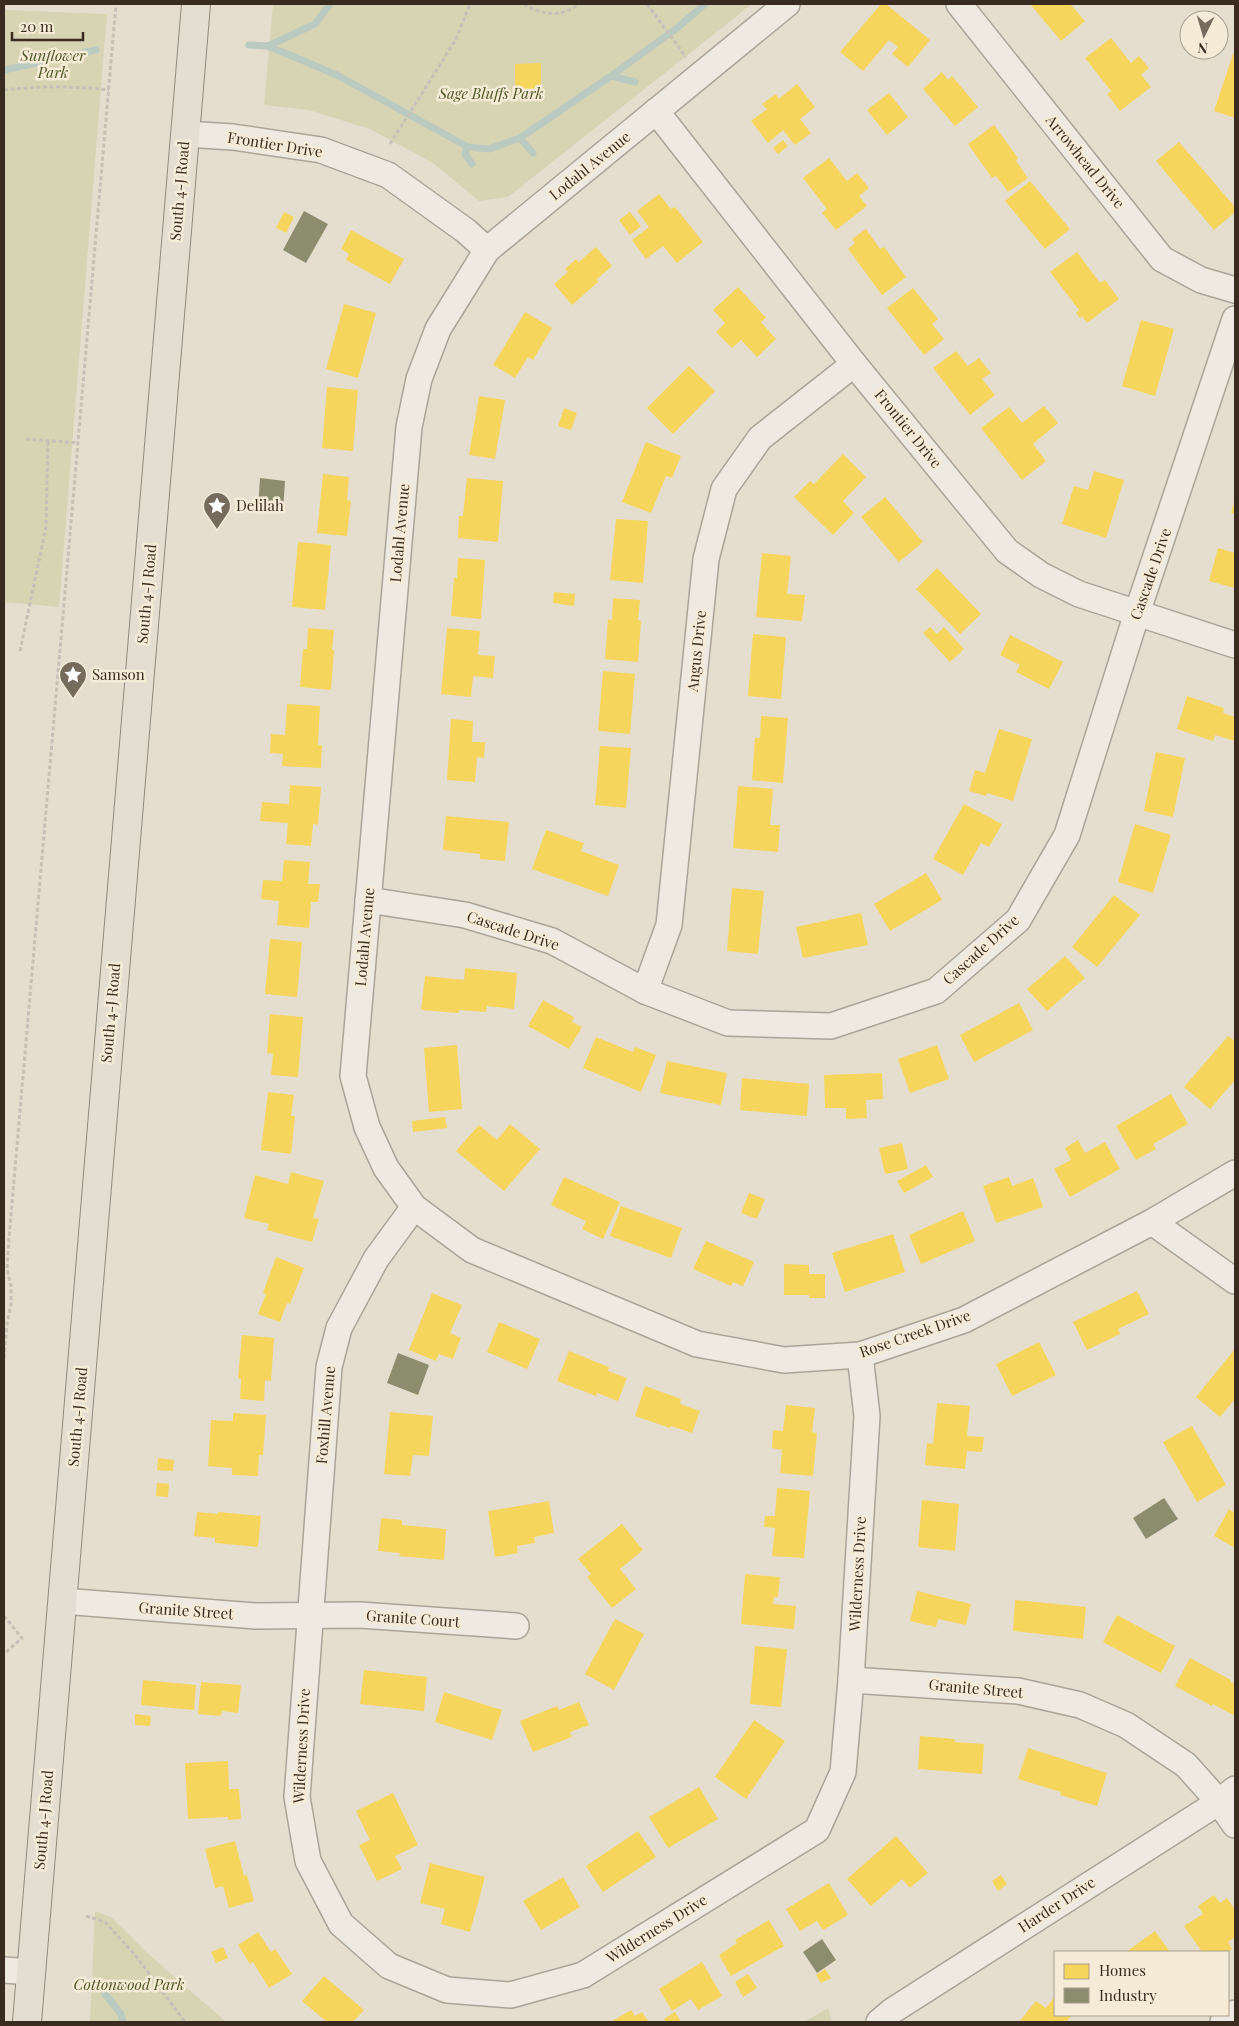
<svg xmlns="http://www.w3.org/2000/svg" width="1239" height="2026" viewBox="0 0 1239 2026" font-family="'Playfair Display',serif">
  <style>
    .green { fill: #d6d4b2 }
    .homes { fill: #f6d55c }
    .industry { fill: #8c8c6e }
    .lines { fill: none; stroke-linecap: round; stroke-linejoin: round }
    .stream { stroke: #bacac0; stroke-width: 7 }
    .minor-casing { stroke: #aba398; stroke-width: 28 }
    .major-casing { stroke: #90897f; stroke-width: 30 }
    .path { stroke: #c6c0b8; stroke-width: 3; stroke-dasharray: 4 2.5; stroke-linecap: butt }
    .minor { stroke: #eee9e1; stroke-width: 25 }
    .major { stroke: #e4ded2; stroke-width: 28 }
    .labels { text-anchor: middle; stroke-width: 5; stroke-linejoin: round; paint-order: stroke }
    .park-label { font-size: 15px; font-style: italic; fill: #4c5626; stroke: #f5ebd6 }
    .street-label { font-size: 15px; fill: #3a2b20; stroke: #f5ebd6 }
    .poi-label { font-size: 15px; fill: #3a2b20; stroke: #f5ebd6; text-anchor: start }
  </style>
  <rect width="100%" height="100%" fill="#e5decf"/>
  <g class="green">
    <polygon points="273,4 752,4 508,197 479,201 433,163 370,129 309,110 264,105"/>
    <polygon points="4,10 107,14 59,607 4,602"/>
    <polygon points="95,1911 111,1917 146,1952 226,2022 90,2022"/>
    <polygon points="828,2008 832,2022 804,2022"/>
  </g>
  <g class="homes">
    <polygon points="881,4 886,4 930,40 908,67 892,54 898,47 889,40 863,71 840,52"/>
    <polygon points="1030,4 1070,4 1085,21 1061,41"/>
    <polygon points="1111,38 1131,63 1139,56 1149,68 1141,75 1151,87 1120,111 1107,94 1111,91 1085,58"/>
    <polygon points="1233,54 1235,55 1235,118 1214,111"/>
    <polygon points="541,63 541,90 515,91 515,64"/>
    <polygon points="942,72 948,80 952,76 978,107 955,126 923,89"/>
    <polygon points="797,84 815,107 800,119 811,133 795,145 783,130 768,143 751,121 767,109 762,104 776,94 779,99"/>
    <polygon points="889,93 908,117 887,135 867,110"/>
    <polygon points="994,125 1018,158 1016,161 1028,178 1008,192 996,176 992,178 968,144"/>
    <polygon points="783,140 788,146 778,154 773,148"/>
    <polygon points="1179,142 1235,207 1235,212 1214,230 1156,161"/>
    <polygon points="829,158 847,181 857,173 869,188 859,196 867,206 836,230 822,213 827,209 803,178"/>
    <polygon points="1030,181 1070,229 1045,249 1005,201"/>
    <polygon points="659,194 671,209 675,207 703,242 677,263 663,246 646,259 632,240 649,227 637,211"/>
    <polygon points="284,212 294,217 286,233 276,228"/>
    <polygon points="630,212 641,226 630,235 619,220"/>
    <polygon points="866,229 880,249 884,247 906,277 882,295 848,249 855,243 852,239"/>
    <polygon points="351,230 404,259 390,284 346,260 349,254 341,249"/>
    <polygon points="596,247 612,266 597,279 598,282 572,305 554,284 568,272 565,269 576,259 579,262"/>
    <polygon points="1077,252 1100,283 1105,280 1119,299 1087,323 1082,316 1080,318 1076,313 1079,310 1050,272"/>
    <polygon points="738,287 766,318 761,322 776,339 757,357 741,340 732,348 716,332 725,323 713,310"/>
    <polygon points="913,288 938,319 932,324 944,339 924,355 887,308"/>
    <polygon points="344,304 376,313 358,378 326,369"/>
    <polygon points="525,312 552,328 533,360 528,357 515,378 493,365"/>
    <polygon points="1141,320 1174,329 1155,396 1122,386"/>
    <polygon points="956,351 968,366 979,358 991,373 982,379 995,395 970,415 933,368"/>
    <polygon points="689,366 715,391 673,434 647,408"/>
    <polygon points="327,387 358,390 353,451 322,448"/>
    <polygon points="479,396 505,400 495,459 469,455"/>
    <polygon points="1044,406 1058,423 1033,444 1046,461 1022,480 981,428 1009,407 1022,423"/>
    <polygon points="564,408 577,413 571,430 558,426"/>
    <polygon points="646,442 681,456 672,478 666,476 651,513 622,502"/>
    <polygon points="843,454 866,477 843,501 854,513 833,535 794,497 810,481 814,484"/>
    <polygon points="1094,471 1124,480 1106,538 1062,524 1074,486 1088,490"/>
    <polygon points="323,474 349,477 347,500 351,501 347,536 317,533"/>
    <polygon points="467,478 503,481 498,542 458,538 459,516 463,516"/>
    <polygon points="885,497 923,542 899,562 861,517"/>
    <polygon points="1235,499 1235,514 1231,513"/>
    <polygon points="616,519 648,521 643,583 610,580"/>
    <polygon points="298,542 331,545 325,610 292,607"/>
    <polygon points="1218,548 1235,553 1235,588 1209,581"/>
    <polygon points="762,553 791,556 787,594 805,595 802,621 756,617"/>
    <polygon points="458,558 485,560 481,619 451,616 454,578 457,578"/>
    <polygon points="937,568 981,614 960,634 916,589"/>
    <polygon points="554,592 575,594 574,606 553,603"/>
    <polygon points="613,598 640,600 638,620 641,621 638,662 605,659 608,619 612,620"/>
    <polygon points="930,627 937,634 944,627 964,649 950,662 923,633"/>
    <polygon points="308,628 334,630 332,650 334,650 331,690 300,687 303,649 307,649"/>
    <polygon points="447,628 480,631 478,655 495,656 493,678 473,676 471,697 441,694"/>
    <polygon points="753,634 786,637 781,699 748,696"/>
    <polygon points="1010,635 1063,662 1049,689 1016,672 1020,665 1000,655"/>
    <polygon points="603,671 635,674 630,734 598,731"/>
    <polygon points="1187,696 1224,708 1223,713 1235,717 1235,741 1215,735 1213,741 1177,729"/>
    <polygon points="287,704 320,706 318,745 322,745 321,768 282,766 283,754 270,753 271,734 285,735"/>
    <polygon points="761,716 788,718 783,783 752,780 755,738 760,738"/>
    <polygon points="451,719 473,721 472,742 485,742 484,758 477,757 475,782 447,780"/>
    <polygon points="999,729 1032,739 1013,801 987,793 986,796 969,791 975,770 985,773"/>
    <polygon points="600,746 631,748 626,808 595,805"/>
    <polygon points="1156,752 1185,758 1173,817 1144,811"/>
    <polygon points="290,785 321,787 318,825 313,824 311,846 286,844 288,823 260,821 262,802 289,804"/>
    <polygon points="738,786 773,789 770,825 780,825 778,852 733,848"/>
    <polygon points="964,804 1002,824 989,847 981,843 963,875 933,859"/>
    <polygon points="446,816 509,822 505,861 480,859 480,854 443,850"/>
    <polygon points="1135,824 1171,835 1153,893 1118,882"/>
    <polygon points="546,830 584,843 581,851 619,865 608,896 532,869"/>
    <polygon points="284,860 310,862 308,884 320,884 318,902 311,902 309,928 277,925 279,901 261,899 263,880 282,881"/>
    <polygon points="926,873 942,900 890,931 874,904"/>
    <polygon points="732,888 764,891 758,954 727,951"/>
    <polygon points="1114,895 1140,915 1097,967 1072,947"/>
    <polygon points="861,913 868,945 803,958 796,927"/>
    <polygon points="270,939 302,942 297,997 265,994"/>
    <polygon points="1065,956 1085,978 1047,1011 1027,989"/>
    <polygon points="465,968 517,973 514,1009 487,1006 486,1012 459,1010 459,1013 421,1010 425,976 464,980"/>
    <polygon points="543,1000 574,1017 572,1022 582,1027 569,1049 528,1026"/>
    <polygon points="1019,1003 1033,1030 974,1062 960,1035"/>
    <polygon points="270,1014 303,1017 298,1077 271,1075 273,1054 267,1053"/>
    <polygon points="1228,1036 1235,1041 1235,1080 1210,1109 1184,1087"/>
    <polygon points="596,1037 633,1052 635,1047 656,1055 641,1092 583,1068"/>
    <polygon points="457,1045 462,1109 429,1112 424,1048"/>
    <polygon points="937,1045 949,1079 910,1093 898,1059"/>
    <polygon points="667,1061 727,1073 721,1105 660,1093"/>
    <polygon points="882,1073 883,1099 866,1100 867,1118 846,1119 846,1108 825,1108 824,1075"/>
    <polygon points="742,1078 809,1084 807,1116 740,1110"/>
    <polygon points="268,1092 294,1095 291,1116 295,1116 291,1154 261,1150"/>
    <polygon points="1171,1094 1188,1124 1153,1144 1156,1149 1136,1160 1116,1126"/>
    <polygon points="445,1117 447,1128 413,1132 412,1121"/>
    <polygon points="510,1124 540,1149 504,1191 456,1151 479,1125 497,1140"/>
    <polygon points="1078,1140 1085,1153 1105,1142 1120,1169 1070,1197 1054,1169 1071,1160 1065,1148"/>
    <polygon points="902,1143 908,1169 885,1174 879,1148"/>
    <polygon points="926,1165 933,1177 904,1193 897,1181"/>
    <polygon points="291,1172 324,1181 313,1218 319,1219 312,1242 267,1230 269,1224 244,1218 255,1175 288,1184"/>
    <polygon points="564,1177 620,1202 603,1239 582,1229 586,1221 551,1205"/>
    <polygon points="1009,1177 1012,1186 1033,1178 1043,1207 996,1223 983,1186"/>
    <polygon points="749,1193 765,1199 757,1219 741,1213"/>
    <polygon points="621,1206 682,1228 671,1258 610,1236"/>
    <polygon points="963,1211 975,1241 921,1264 909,1235"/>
    <polygon points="893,1234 905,1272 845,1292 832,1253"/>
    <polygon points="706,1241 754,1262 743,1286 733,1282 731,1286 693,1269"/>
    <polygon points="276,1257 304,1268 290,1304 287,1303 280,1322 258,1314 266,1294 263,1293"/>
    <polygon points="784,1264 809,1265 809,1274 825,1274 825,1298 809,1298 809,1295 784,1295"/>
    <polygon points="1137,1291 1149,1314 1118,1329 1120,1334 1087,1350 1073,1322"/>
    <polygon points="432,1293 462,1305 450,1333 461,1338 453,1359 439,1354 436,1361 409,1350"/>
    <polygon points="499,1322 540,1339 527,1369 487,1352"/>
    <polygon points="242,1335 274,1338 271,1381 265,1380 264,1401 240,1399 241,1379 238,1378"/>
    <polygon points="1039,1342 1056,1375 1012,1396 996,1364"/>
    <polygon points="1235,1349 1235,1399 1220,1417 1196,1397"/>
    <polygon points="569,1351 609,1367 608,1371 627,1378 618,1401 597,1393 596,1396 557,1381"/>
    <polygon points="645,1386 681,1399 680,1404 700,1411 692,1433 671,1426 670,1428 635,1416"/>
    <polygon points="937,1403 970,1406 967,1436 984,1437 982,1452 967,1451 965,1469 925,1465 927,1443 933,1444"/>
    <polygon points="786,1405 815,1408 812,1432 817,1433 813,1476 780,1473 782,1450 772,1448 773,1430 783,1431"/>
    <polygon points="390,1412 433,1416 429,1456 413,1455 410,1476 384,1474"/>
    <polygon points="233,1413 266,1415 263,1455 259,1455 258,1476 232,1475 232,1468 208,1466 211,1420 233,1421"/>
    <polygon points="1192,1426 1226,1485 1197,1502 1163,1442"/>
    <polygon points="158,1458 174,1460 173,1471 157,1470"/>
    <polygon points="157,1483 169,1484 168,1497 156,1496"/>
    <polygon points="777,1488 810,1491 804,1558 772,1556 775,1528 764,1527 765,1516 775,1516"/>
    <polygon points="922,1500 959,1504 955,1551 918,1547"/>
    <polygon points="549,1501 554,1533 534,1537 535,1543 517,1546 518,1553 495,1557 488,1511"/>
    <polygon points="1229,1509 1235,1513 1235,1548 1214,1536"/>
    <polygon points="197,1512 218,1514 218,1512 261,1516 258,1547 215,1543 215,1538 194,1536"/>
    <polygon points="381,1518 402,1520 402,1525 446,1529 444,1560 399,1556 400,1553 378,1551"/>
    <polygon points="622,1524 643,1550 620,1569 636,1589 612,1608 587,1577 591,1574 578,1559"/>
    <polygon points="745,1574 780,1577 778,1597 774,1597 773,1604 796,1606 794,1629 741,1624"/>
    <polygon points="917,1591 971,1604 966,1625 938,1619 936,1627 910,1621"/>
    <polygon points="1015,1600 1086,1607 1083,1639 1013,1631"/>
    <polygon points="1117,1615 1175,1646 1161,1673 1103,1642"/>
    <polygon points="615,1619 644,1634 614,1690 585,1674"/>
    <polygon points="755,1646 787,1649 781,1707 750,1704"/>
    <polygon points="1190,1658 1231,1680 1230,1682 1235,1684 1235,1716 1213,1704 1212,1706 1175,1686"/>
    <polygon points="364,1670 427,1677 424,1711 360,1704"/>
    <polygon points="143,1680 196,1685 194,1710 141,1705"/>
    <polygon points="201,1682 241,1685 238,1713 222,1711 221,1716 198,1714"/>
    <polygon points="444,1692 502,1710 492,1740 435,1722"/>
    <polygon points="579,1702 589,1725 570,1732 572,1737 533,1752 520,1721 557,1706 559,1710"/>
    <polygon points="135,1714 151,1716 150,1726 135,1725"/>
    <polygon points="754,1720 785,1741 746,1799 715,1777"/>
    <polygon points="920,1736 955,1739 955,1742 984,1744 982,1774 918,1769"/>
    <polygon points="1028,1748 1107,1773 1097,1806 1060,1795 1061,1792 1018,1779"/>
    <polygon points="228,1761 229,1789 239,1789 241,1819 228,1820 228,1817 188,1819 185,1763"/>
    <polygon points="699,1787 718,1819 668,1848 649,1817"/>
    <polygon points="393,1793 418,1845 395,1856 402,1869 377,1881 359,1845 370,1840 356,1811"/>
    <polygon points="638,1831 656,1857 603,1892 586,1866"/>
    <polygon points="896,1836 928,1873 910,1888 902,1879 871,1906 847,1879"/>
    <polygon points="235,1841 244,1876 247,1875 254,1901 229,1908 223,1886 215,1888 205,1849"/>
    <polygon points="430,1863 485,1877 470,1932 441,1924 445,1909 420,1903"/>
    <polygon points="1001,1875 1007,1884 998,1891 992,1881"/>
    <polygon points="563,1877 580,1907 541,1930 523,1901"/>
    <polygon points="829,1883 848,1915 823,1930 817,1921 800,1931 786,1909"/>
    <polygon points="1214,1895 1220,1903 1227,1898 1235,1910 1235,1937 1228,1942 1232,1949 1228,1952 1202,1952 1184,1926 1203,1914 1198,1906"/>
    <polygon points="769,1920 784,1946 731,1976 719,1955 737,1943 735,1940"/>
    <polygon points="1155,1931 1170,1952 1126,1952"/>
    <polygon points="258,1932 271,1952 275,1949 292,1974 269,1988 253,1962 250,1964 238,1945"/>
    <polygon points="223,1947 228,1958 216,1963 211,1952"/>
    <polygon points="702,1962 722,1996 698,2010 691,1999 672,2011 659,1989"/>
    <polygon points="825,1969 831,1978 821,1983 816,1975"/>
    <polygon points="748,1974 757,1988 743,1997 735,1982"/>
    <polygon points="324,1976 364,2010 353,2022 327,2022 302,2001"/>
    <polygon points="1055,1996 1055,2015 1072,2015 1066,2022 1019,2022 1036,2001 1046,2008"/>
    <polygon points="631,2010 635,2016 642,2012 648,2021 611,2022"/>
    <polygon points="675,2012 681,2022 666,2022 664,2019"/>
  </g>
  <g class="industry">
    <polygon points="304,211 328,224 306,263 283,250"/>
    <polygon points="260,478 285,481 283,511 258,509"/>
    <polygon points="398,1353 429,1365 418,1395 387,1383"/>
    <polygon points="1164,1498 1178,1519 1146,1539 1133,1518"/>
    <polygon points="822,1939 836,1960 817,1973 803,1952"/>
  </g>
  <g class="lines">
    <g class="stream">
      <polyline points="249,45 268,46 337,75 468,147 489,149 520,138 611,76 677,28 705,4"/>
      <polyline points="268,46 315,24 330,4"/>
      <polyline points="4,70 96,50"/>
      <polyline points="611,76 635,82"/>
      <polyline points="520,138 533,153"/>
      <polyline points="468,147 465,154 472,164"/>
      <polyline points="105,1994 121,2014 123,2022"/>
    </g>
    <defs>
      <g id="minor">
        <polyline points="787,4 487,250 438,329 419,379 409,427 353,1076 367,1127 386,1168 414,1207 472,1250 697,1344 784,1360 860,1355 964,1320 1152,1222 1235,1173"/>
        <polyline points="959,4 1162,259 1201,280 1235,290"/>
        <polyline points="656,111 854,364 1007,551 1041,575 1079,594 1235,645"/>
        <polyline points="185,134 233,137 321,150 388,175 466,231 487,250"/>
        <polyline points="368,900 465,915 552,941 645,991 728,1023 831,1026 936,991 1018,920 1067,835 1137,613 1235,319"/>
        <polyline points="645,991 669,925 706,559 724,489 760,438 854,364"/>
        <polyline points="414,1207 376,1259 339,1328 329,1367 297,1797 308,1861 341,1924 389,1966 447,1990 511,1995 583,1975 817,1830 843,1772 851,1680 867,1416 860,1355"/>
        <polyline points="1152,1222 1235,1281"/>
        <polyline points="62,1601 256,1616 360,1615 516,1626"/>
        <polyline points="851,1680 1018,1691 1080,1705 1126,1725 1186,1765 1219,1802 1235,1825"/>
        <polyline points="4,1970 31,1972"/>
        <polyline points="879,2022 892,2011 1219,1802 1235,1789"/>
        <polyline points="1223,2022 1235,2013"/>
      </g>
      <polyline id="major" points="27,2022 196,4"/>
    </defs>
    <use href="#minor" class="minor-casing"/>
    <use href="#major" class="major-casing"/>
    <g class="path">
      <path d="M524,4C541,15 563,18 578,4"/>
      <polyline points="647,4 686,57"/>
      <path d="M4,90C39,86 74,86 109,90"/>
      <polyline points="390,144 455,41 470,4"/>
      <polyline points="26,439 79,443"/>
      <polyline points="20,651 46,527 48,440"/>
      <polyline points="4,1358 7,1324 11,1304 11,1286 7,1269 9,1238 116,4"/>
      <polyline points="4,1616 22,1638 4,1654"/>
      <polyline points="86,1916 105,1922 136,1956 185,2022"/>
    </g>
    <use href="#minor" class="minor"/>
    <use href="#major" class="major"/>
  </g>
  <defs>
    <symbol id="sight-pin" viewBox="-11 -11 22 30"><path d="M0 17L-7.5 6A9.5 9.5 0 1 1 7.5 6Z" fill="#766a5d" stroke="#f5ebd6"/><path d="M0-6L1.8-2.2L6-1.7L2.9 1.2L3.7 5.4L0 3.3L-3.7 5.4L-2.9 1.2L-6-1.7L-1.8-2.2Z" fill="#fff"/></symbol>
  </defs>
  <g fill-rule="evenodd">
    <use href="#sight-pin" x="201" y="490" width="32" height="43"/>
    <use href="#sight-pin" x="57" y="659" width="32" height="43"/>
  </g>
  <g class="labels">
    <g class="park-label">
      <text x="53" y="61">Sunflower<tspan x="53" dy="17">Park</tspan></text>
      <text x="491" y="99">Sage Bluffs Park</text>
      <text x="129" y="1990">Cottonwood Park</text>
    </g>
    <g class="street-label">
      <text transform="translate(275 145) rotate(9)" y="5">Frontier Drive</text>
      <text transform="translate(1085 162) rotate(51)" y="5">Arrowhead Drive</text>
      <text transform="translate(590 166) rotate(-39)" y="5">Lodahl Avenue</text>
      <text transform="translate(180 191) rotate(-85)" y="5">South 4-J Road</text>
      <text transform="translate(908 429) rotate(51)" y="5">Frontier Drive</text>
      <text transform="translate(400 533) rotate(-85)" y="5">Lodahl Avenue</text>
      <text transform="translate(1151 574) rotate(-71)" y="5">Cascade Drive</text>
      <text transform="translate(147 594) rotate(-85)" y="5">South 4-J Road</text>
      <text transform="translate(697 651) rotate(-84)" y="5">Angus Drive</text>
      <text transform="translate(513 931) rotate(18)" y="5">Cascade Drive</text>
      <text transform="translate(365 937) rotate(-85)" y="5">Lodahl Avenue</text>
      <text transform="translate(981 950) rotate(-42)" y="5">Cascade Drive</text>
      <text transform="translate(111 1013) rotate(-85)" y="5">South 4-J Road</text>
      <text transform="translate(915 1334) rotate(-19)" y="5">Rose Creek Drive</text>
      <text transform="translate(326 1415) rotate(-85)" y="5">Foxhill Avenue</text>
      <text transform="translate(78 1417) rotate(-85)" y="5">South 4-J Road</text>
      <text transform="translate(858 1574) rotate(-87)" y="5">Wilderness Drive</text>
      <text transform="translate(186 1611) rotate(4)" y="5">Granite Street</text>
      <text transform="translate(413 1619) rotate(4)" y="5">Granite Court</text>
      <text transform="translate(976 1689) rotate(5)" y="5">Granite Street</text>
      <text transform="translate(302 1746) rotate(-87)" y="5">Wilderness Drive</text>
      <text transform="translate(44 1820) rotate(-85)" y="5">South 4-J Road</text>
      <text transform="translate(1057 1905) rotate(-33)" y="5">Harder Drive</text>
      <text transform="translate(657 1929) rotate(-32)" y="5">Wilderness Drive</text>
    </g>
    <g class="poi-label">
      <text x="236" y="511">Delilah</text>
      <text x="92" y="680">Samson</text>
    </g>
  </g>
  <rect width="1239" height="2026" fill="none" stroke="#3a2b20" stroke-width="10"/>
  <rect x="1054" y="1951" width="175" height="65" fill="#f5ebd6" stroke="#aa9e8d"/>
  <rect x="1064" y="1964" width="25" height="15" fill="#f6d55c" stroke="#aa9e8d"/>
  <text x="1099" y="1976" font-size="15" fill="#3a2b20">Homes</text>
  <rect x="1064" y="1988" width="25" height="15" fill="#8c8c6e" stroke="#aa9e8d"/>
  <text x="1099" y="2001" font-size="15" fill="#3a2b20">Industry</text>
  <g transform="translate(1204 35) rotate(185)"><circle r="24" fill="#f5ebd6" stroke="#aa9e8d"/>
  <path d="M0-4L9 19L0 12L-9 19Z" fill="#766a5d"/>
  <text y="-8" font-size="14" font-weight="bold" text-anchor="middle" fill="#3a2b20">N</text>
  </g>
  <path d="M12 32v8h71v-8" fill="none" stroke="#3a2b20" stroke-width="2.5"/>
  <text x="20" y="32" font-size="15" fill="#3a2b20" stroke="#f5ebd6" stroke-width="4" paint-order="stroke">20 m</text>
</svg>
